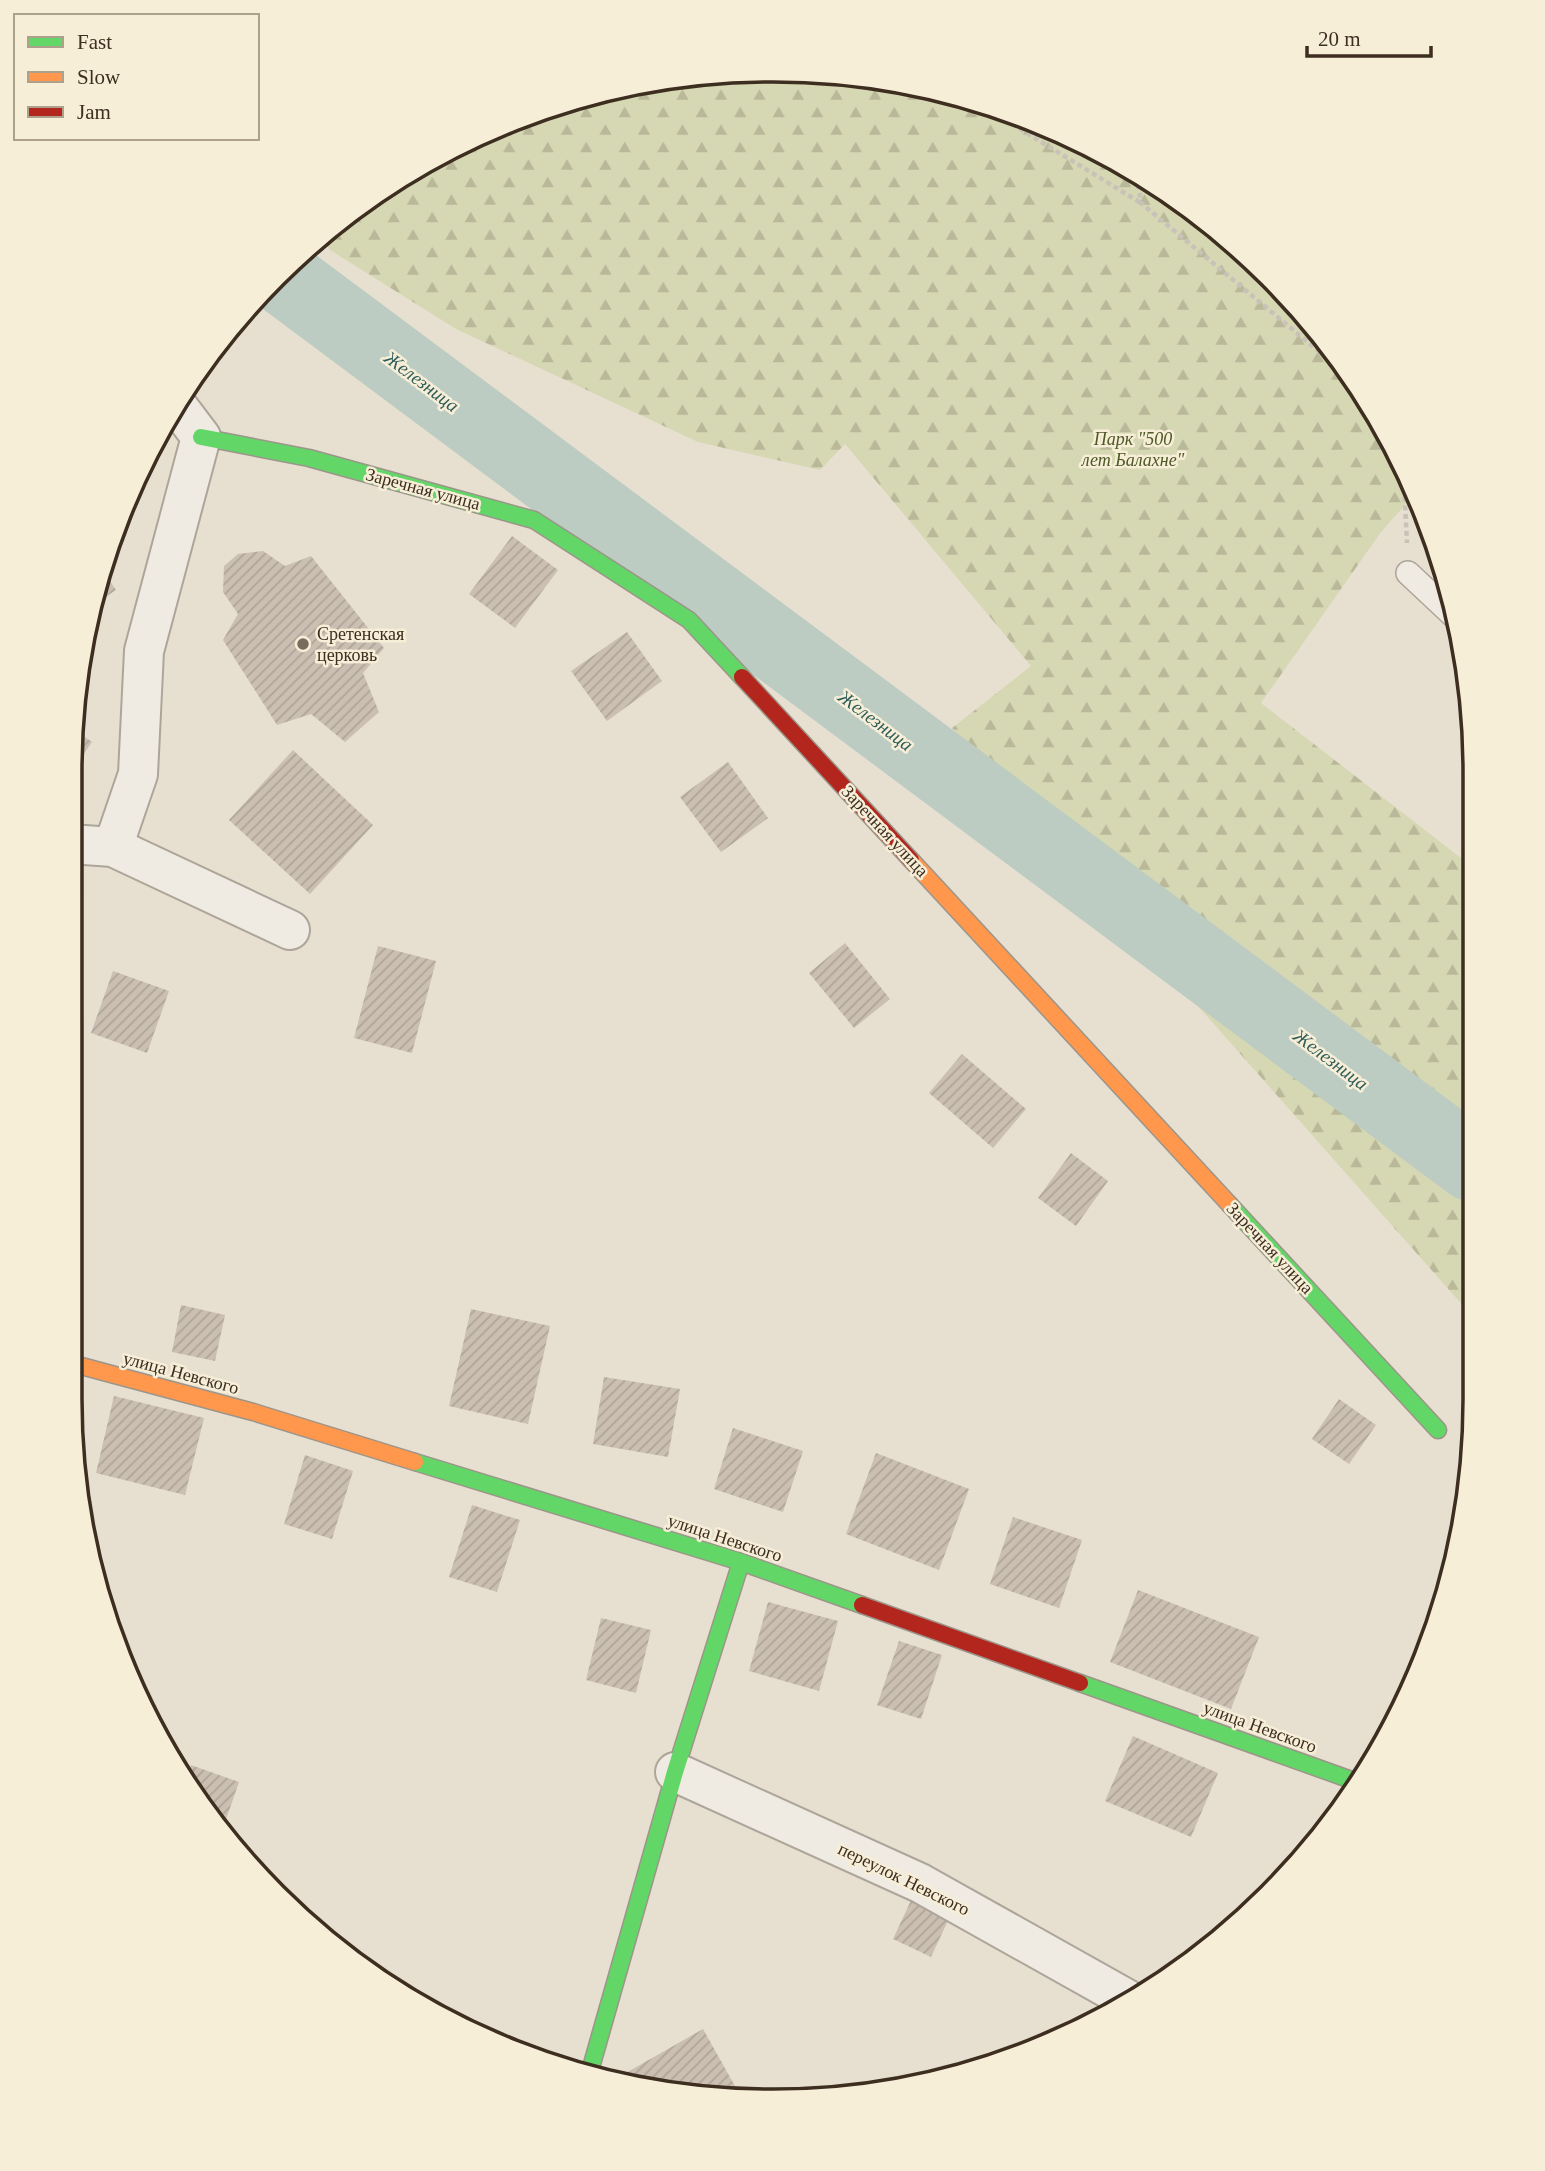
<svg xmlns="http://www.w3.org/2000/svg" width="1545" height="2171" viewBox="0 0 1545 2171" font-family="'Times New Roman',serif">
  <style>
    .forest { fill: url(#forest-firs) }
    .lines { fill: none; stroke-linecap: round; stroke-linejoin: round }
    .river { stroke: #bcccc2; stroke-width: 75 }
    .building { fill: url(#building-hatch) }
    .lane-casing { stroke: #ada599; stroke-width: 26 }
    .street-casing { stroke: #ada599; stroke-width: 42 }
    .fast-casing { stroke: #9c958a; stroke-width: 19 }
    .slow-casing { stroke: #9c958a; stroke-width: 19 }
    .jam-casing { stroke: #9c958a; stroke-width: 19 }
    .path { stroke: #c8c2b9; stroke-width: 4.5; stroke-dasharray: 5 3.5; stroke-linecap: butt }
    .lane { stroke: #efebe3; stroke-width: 23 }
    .street { stroke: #efebe3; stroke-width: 38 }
    .fast { stroke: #63d668; stroke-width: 16 }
    .slow { stroke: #ff974d; stroke-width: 16 }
    .jam { stroke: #b3261e; stroke-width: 16 }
    .poi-dot { fill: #786c5e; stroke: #f7eed8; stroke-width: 2.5 }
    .labels { text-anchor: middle; stroke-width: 5; stroke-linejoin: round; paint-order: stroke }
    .park-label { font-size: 18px; font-style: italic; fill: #4d5a26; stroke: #f7eed8 }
    .street-label { font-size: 18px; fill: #3d2e20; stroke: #f7eed8 }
    .poi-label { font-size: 18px; fill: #3d2e20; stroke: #f7eed8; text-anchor: start }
    .water-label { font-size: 19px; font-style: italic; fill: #2f5d5a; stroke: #f7eed8 }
    .rim { fill: none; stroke: #3d2e20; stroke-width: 3.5 }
  </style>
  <defs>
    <pattern id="forest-firs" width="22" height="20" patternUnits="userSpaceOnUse" patternTransform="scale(1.75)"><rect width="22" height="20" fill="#d6d7b3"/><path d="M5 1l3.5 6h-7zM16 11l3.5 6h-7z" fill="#b9b99a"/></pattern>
    <pattern id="building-hatch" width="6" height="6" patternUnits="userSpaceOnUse" patternTransform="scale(1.75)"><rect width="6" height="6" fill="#cbbfb2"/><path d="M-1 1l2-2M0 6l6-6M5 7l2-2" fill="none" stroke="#afa499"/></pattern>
  </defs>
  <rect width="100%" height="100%" fill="#e7e0d1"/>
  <polygon class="forest" points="818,71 954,94 1083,142 1200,215 1300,309 1403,462 1415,494 1381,532 1261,703 1470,865 1473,1317 952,728 1031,666 845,444 820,470 698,442 456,329 330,250 320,237 421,164 546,107 680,76"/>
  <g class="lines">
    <polyline class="river" points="280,275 1472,1164"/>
  </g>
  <g class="building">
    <polygon points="512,536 558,570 515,628 469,594"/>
    <polygon points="263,551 285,566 311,556 384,648 363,673 379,712 345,742 311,714 277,725 223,640 238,614 223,592 224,566 238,554"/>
    <polygon points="103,571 116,590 92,606"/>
    <polygon points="627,632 662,681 607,721 571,671"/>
    <polygon points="74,729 92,742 70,774 70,772"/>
    <polygon points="293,750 373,825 310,894 229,820"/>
    <polygon points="728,762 768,818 721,852 680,797"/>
    <polygon points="845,943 890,999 854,1028 809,973"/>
    <polygon points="378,946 436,961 412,1053 354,1038"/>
    <polygon points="113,971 169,991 147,1053 91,1033"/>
    <polygon points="962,1054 1026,1109 993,1148 929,1093"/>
    <polygon points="1071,1153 1108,1181 1076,1226 1038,1198"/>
    <polygon points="181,1305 225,1315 215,1361 172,1352"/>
    <polygon points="471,1309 550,1326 528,1424 449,1406"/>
    <polygon points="604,1377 680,1389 668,1457 593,1444"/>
    <polygon points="114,1396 204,1418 185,1495 96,1473"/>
    <polygon points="1339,1399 1376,1425 1349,1464 1312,1439"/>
    <polygon points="733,1428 803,1451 783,1512 714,1489"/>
    <polygon points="876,1453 969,1489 939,1570 846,1534"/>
    <polygon points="305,1455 353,1471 332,1539 284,1524"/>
    <polygon points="472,1505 520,1520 497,1592 449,1577"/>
    <polygon points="1013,1517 1082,1540 1059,1608 990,1584"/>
    <polygon points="1138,1590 1259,1637 1231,1709 1110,1662"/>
    <polygon points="768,1602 838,1621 819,1691 749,1671"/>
    <polygon points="601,1618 651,1630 636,1693 586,1680"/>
    <polygon points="899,1641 942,1655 921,1719 877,1705"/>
    <polygon points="1133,1736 1218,1773 1191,1837 1105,1801"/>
    <polygon points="191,1765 239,1782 223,1828 185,1783"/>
    <polygon points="914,1894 952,1912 931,1957 893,1939"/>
    <polygon points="703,2029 740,2095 680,2095 617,2078"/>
  </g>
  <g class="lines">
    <defs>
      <polyline id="lane" points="1408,573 1456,618"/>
      <g id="street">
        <polyline points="70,844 113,847 290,930"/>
        <polyline points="113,847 138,774 144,651 201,437 176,404"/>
        <polyline points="675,1772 920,1883 1127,1999"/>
      </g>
      <g id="fast">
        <polyline points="201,437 309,458 534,520 689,620 742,677"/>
        <polyline points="1230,1205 1438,1430"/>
        <polyline points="415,1462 741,1562 862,1605"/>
        <polyline points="1080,1683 1357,1782"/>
        <polyline points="590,2071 675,1772 741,1562"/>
      </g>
      <g id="slow">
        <polyline points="911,860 1230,1205"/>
        <polyline points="70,1363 253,1412 415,1462"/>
      </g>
      <g id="jam">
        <polyline points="742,677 911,860"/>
        <polyline points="862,1605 1080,1683"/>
      </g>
    </defs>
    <use href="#lane" class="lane-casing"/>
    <use href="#street" class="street-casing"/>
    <use href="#fast" class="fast-casing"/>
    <use href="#slow" class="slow-casing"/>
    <use href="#jam" class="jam-casing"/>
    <g class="path">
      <polyline points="976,102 1141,203"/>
      <polyline points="1137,176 1141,203 1340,369"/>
      <polyline points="1403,463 1407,543"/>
    </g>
    <use href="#lane" class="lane"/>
    <use href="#street" class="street"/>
    <use href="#fast" class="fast"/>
    <use href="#slow" class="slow"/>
    <use href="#jam" class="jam"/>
  </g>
  <circle class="poi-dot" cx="303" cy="644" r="7"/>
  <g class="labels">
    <g class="park-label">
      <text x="1133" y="445">Парк "500<tspan x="1133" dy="21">лет Балахне"</tspan></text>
    </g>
    <g class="street-label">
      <text transform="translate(423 489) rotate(15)" y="6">Заречная улица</text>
      <text transform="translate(885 831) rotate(47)" y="6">Заречная улица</text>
      <text transform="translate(1270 1248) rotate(47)" y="6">Заречная улица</text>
      <text transform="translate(181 1373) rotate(15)" y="6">улица Невского</text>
      <text transform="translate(725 1538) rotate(18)" y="6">улица Невского</text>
      <text transform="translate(1260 1727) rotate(20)" y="6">улица Невского</text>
      <text transform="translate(904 1879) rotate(26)" y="6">переулок Невского</text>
    </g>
    <g class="poi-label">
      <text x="317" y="640">Сретенская<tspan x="317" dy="21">церковь</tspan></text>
    </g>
    <g class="water-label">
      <text transform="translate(422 381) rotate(37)" y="7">Железница</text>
      <text transform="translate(876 720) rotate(37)" y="7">Железница</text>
      <text transform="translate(1331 1059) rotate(37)" y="7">Железница</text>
    </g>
  </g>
  <path d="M0 0H1545V2171H0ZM772 82H773A690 690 0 0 1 1463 772V1399A690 690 0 0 1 773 2089H772A690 690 0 0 1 82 1399V772A690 690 0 0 1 772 82Z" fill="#f7eed8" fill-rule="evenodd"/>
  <path class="rim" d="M772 82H773A690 690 0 0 1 1463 772V1399A690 690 0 0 1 773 2089H772A690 690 0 0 1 82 1399V772A690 690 0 0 1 772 82Z"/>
  <rect x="14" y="14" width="245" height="126" fill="#f7eed8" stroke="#ada18e" stroke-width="2"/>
  <rect x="28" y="37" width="35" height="10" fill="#63d668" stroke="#ada18e" stroke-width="2"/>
  <text x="77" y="49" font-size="21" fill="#3d2e20">Fast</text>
  <rect x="28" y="72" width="35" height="10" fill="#ff974d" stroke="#ada18e" stroke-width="2"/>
  <text x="77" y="84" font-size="21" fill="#3d2e20">Slow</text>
  <rect x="28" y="107" width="35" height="10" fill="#b3261e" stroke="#ada18e" stroke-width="2"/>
  <text x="77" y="119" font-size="21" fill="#3d2e20">Jam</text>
  <path d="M1307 46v10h124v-10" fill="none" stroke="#3d2e20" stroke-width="3.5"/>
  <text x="1318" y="46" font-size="21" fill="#3d2e20" stroke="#f7eed8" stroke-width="5" paint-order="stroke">20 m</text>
</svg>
